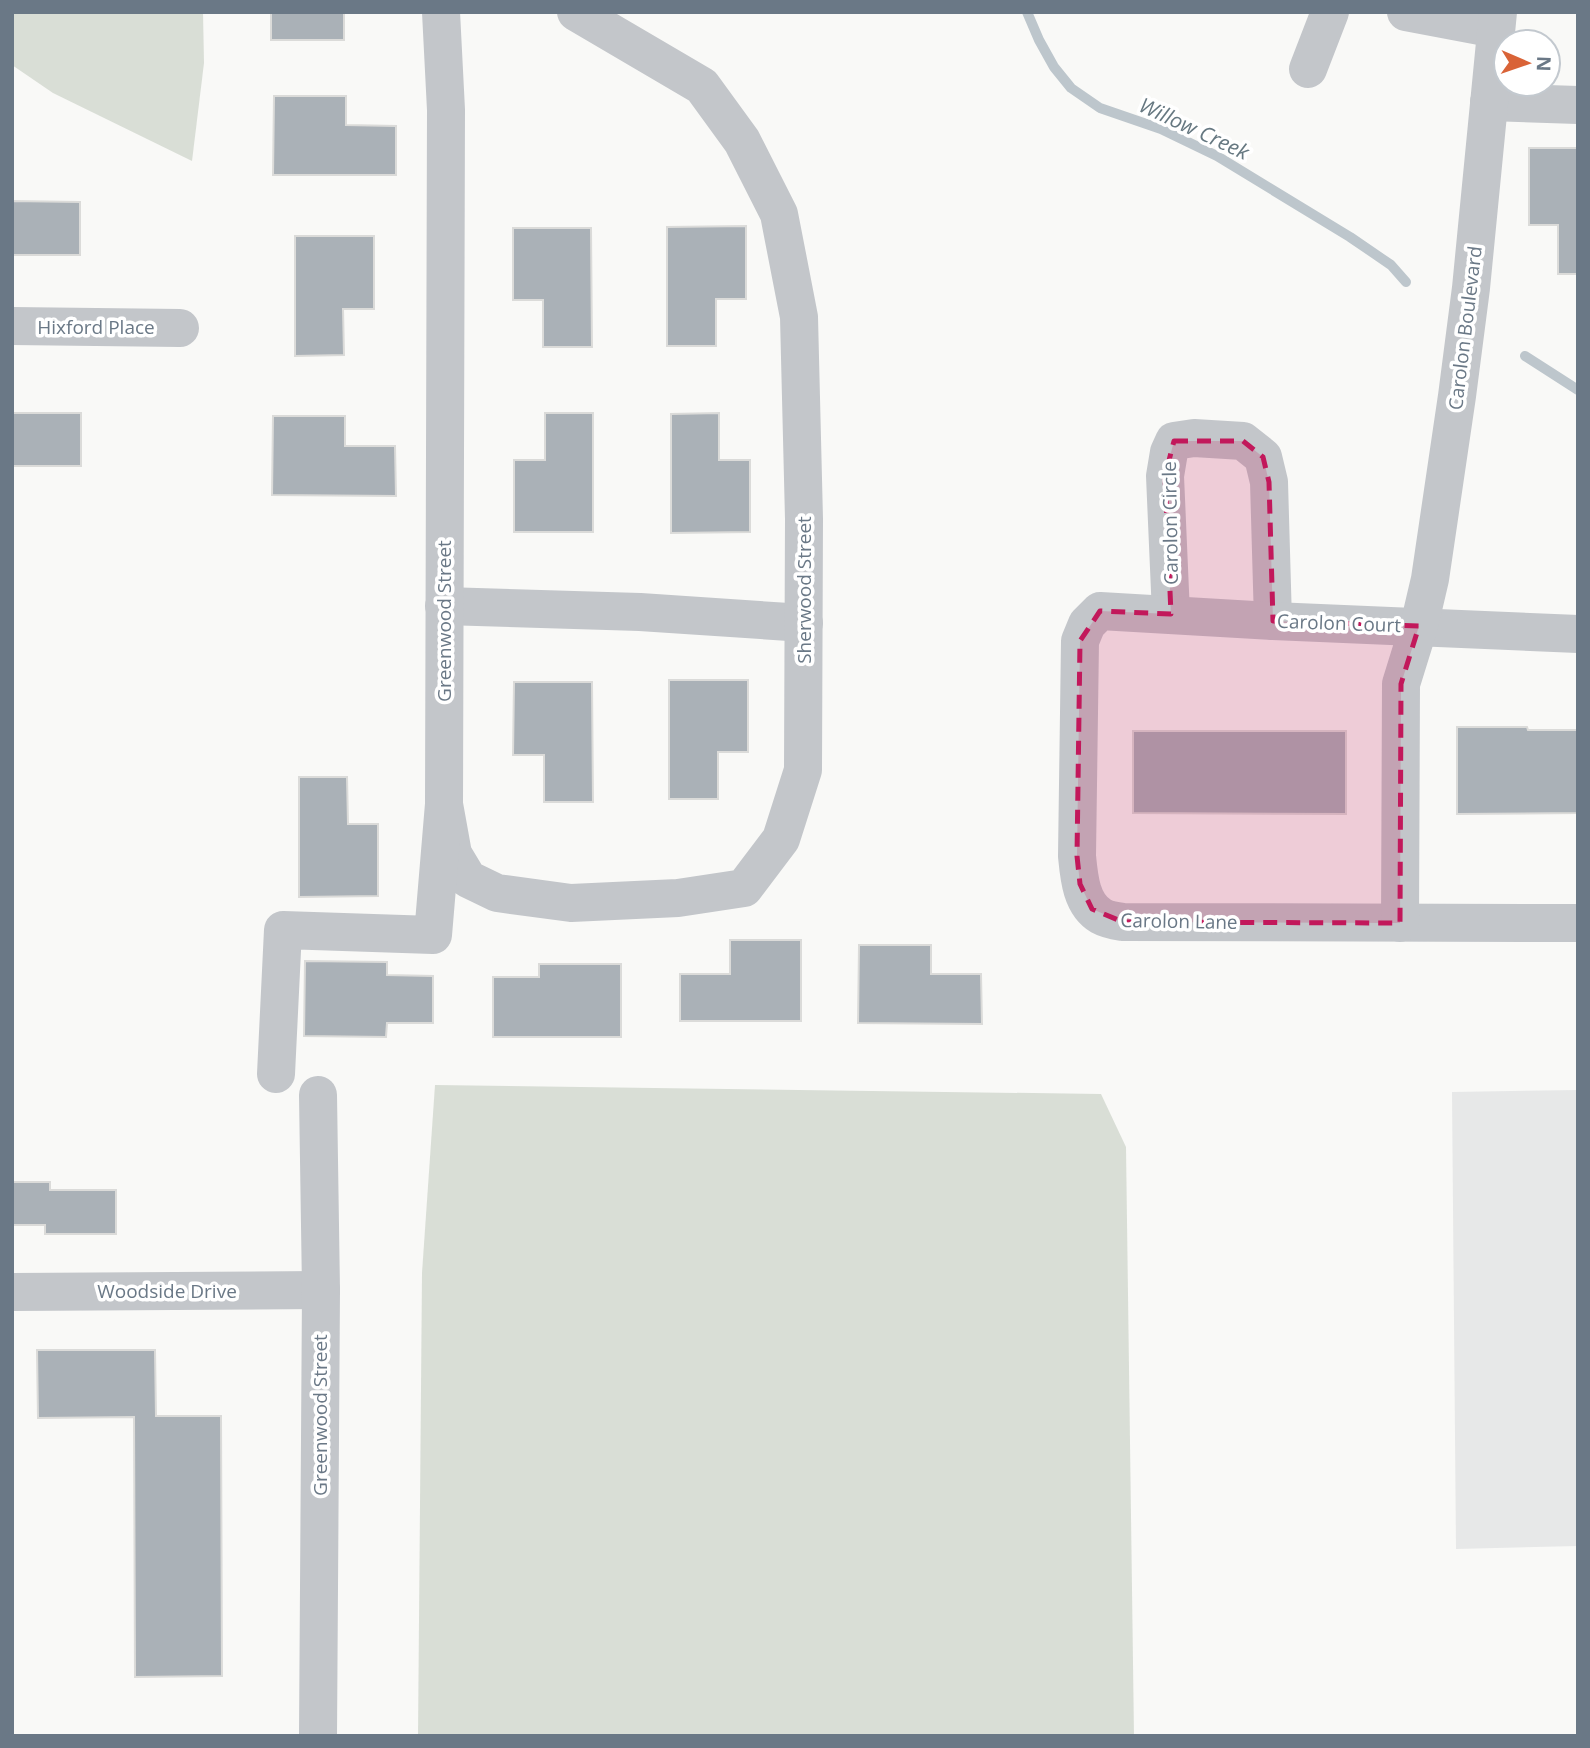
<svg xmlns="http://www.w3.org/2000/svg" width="1590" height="1748" viewBox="0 0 1590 1748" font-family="'Open Sans',sans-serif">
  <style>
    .built { fill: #e7e8e8 }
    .green { fill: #d9ded6 }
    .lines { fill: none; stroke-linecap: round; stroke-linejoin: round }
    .stream { stroke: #bdc6cc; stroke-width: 10 }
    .building { fill: #aab1b7; stroke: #dbdbd9; stroke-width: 2 }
    .minor { stroke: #c3c6ca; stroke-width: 38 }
    .marked { fill: #c2185b; fill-opacity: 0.2; stroke: #c2185b; stroke-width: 5; stroke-dasharray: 14 9; stroke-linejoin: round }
    .labels { text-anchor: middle; stroke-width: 7; stroke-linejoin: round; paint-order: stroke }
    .street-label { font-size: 19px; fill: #6a7886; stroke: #fff }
    .water-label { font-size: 21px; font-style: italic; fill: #667881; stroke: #fff }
  </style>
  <rect width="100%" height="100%" fill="#f9f9f7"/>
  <polygon class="built" points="1578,1090 1578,1546 1456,1549 1452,1092"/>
  <g class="green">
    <polygon points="12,12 203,12 204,63 192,161 53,93 12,65"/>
    <polygon points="435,1085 1101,1094 1126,1147 1134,1736 418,1736 422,1273"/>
  </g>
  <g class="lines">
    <g class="stream">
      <polyline points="1027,12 1039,40 1054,67 1071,88 1100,108 1161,129 1217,156 1350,237 1391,265 1406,282"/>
      <polyline points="1525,356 1578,390"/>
    </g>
  </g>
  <g class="building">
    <rect x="271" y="12" width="73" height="28"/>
    <polygon points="274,96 346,96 346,125 396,126 396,175 273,175"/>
    <polygon points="1529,148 1578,148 1578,274 1558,274 1558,225 1529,225"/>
    <polygon points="12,201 80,202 80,255 12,255"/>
    <polygon points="746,226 746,299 716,299 716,346 667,346 667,227"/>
    <polygon points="513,228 591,228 592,347 543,347 543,300 513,300"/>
    <polygon points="295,236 374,236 374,309 343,309 344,355 295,356"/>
    <rect x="12" y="413" width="69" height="53"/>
    <polygon points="545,413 593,413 593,532 514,532 514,460 545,460"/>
    <polygon points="719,413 719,460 750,460 750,532 671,533 671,414"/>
    <polygon points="273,416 345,416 345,446 395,446 396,496 272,495"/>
    <polygon points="669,680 748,680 748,752 718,752 718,799 669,799"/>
    <polygon points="514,682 592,682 593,802 544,802 544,755 513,755"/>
    <polygon points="1457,727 1527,727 1528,730 1578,730 1578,813 1457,814"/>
    <polygon points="1133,731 1346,731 1346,814 1133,813"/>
    <polygon points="299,777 347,777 348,824 378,824 378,896 299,897"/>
    <polygon points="730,940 801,940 801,1021 680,1021 680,974 730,974"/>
    <polygon points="859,945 931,945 931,974 981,974 982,1024 858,1023"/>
    <polygon points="305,961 387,962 387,975 433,976 433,1023 387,1023 386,1037 304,1036"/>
    <polygon points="539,964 621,964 621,1037 493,1037 493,977 539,977"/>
    <polygon points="12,1182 50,1182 50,1190 116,1190 116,1234 45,1234 45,1225 12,1225"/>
    <polygon points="37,1350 155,1350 156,1416 221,1416 222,1676 135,1677 134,1417 38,1418"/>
  </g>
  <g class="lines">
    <g class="minor">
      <polyline points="1406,12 1496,29"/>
      <polyline points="1308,69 1330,12"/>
      <polyline points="1489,102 1578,105"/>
      <polyline points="12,326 180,328"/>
      <polyline points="444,606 640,612 804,623"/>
      <polyline points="1171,614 1165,476 1169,452 1174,441 1194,438 1243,441 1263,457 1269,482 1273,621"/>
      <path d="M1578,634L1273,621L1100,611L1087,624L1080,641L1077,856C1079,877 1081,904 1101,916C1108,920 1116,921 1123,922L1578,923"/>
      <polyline points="444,804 453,854 468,879 497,893 571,903 678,898 744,888 781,839 803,770 804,519 799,317 779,214 742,141 702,86 576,12"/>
      <polyline points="1400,923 1401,684 1419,626 1430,579 1457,396 1471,288 1498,12"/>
      <polyline points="276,1074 283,930 433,935 444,804 446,110 441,12"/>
      <polyline points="12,1292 321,1290"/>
      <polyline points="318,1736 321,1290 318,1095"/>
    </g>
  </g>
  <path class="marked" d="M1174,441H1243L1263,457L1269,482L1273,621L1419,626L1401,684L1400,923L1123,922L1092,909L1080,884L1077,856L1080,641L1100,611L1171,614L1165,476Z"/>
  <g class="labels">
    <g class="street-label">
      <text x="96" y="334">Hixford Place</text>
      <text transform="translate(1465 328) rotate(-83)" y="7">Carolon Boulevard</text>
      <text transform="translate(1170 523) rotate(-91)" y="7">Carolon Circle</text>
      <text transform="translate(804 590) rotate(-90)" y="7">Sherwood Street</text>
      <text transform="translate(444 621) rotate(-90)" y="7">Greenwood Street</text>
      <text transform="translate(1339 623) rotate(2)" y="7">Carolon Court</text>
      <text transform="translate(1179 921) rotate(1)" y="7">Carolon Lane</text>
      <text x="167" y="1298">Woodside Drive</text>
      <text transform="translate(320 1415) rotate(-90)" y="7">Greenwood Street</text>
    </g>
    <g class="water-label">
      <text transform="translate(1194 129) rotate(25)" y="7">Willow Creek</text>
    </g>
  </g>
  <rect width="1590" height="1748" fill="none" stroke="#6a7886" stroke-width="28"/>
  <g transform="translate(1527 63) rotate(92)"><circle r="33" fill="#ffffff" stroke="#c3c9cf" stroke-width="2"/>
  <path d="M0-5L12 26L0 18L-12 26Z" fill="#d96337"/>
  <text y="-10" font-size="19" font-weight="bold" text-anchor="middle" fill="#6a7886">N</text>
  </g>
</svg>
